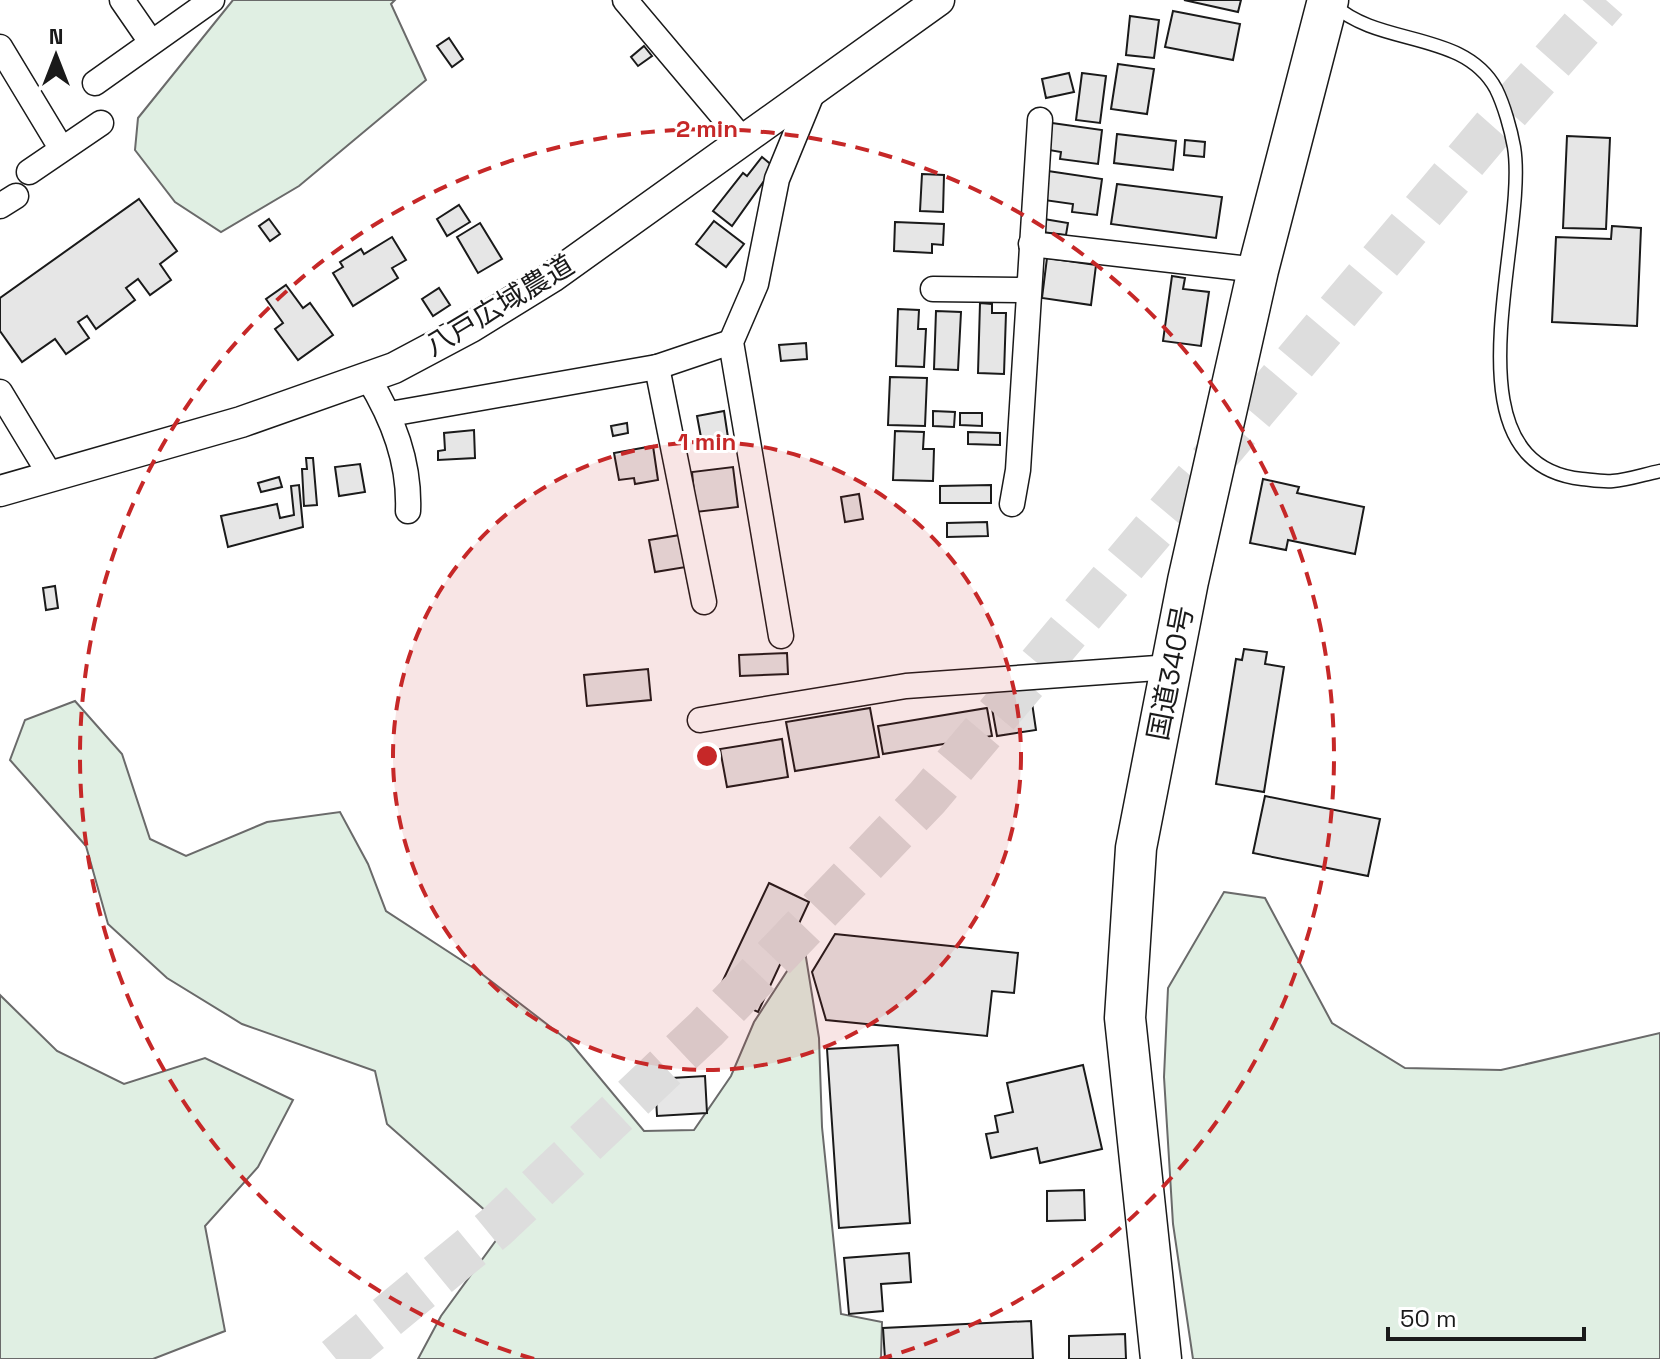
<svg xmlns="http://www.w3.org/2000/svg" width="1660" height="1359" viewBox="0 0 1660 1359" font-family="'Space Grotesk','Noto Sans JP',sans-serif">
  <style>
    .green { fill: #e0efe3; stroke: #6a6a6a; stroke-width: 2 }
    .building { fill: #e6e6e6; stroke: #1a1a1a; stroke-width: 2 }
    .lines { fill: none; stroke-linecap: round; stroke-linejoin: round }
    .motorway-tunnel { stroke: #ddd; stroke-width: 44; stroke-dasharray: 44 22; stroke-linecap: butt }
    .service-casing { stroke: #1a1a1a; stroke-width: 15 }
    .minor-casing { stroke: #1a1a1a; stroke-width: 27 }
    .tertiary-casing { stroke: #1a1a1a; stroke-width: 33 }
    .trunk-casing { stroke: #1a1a1a; stroke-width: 43 }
    .service { stroke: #fff; stroke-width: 12 }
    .minor { stroke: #fff; stroke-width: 24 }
    .tertiary { stroke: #fff; stroke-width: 30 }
    .trunk { stroke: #fff; stroke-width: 40 }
    .ring { fill: none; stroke: #c62828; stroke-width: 4; stroke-dasharray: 14 10 }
    .labels { text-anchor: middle; stroke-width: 6; stroke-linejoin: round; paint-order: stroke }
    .street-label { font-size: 28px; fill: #1a1a1a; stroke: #fff }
    .centre { fill: #c62828; stroke: #fff; stroke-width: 4 }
    .ring-label { font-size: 24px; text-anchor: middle; font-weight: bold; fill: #c62828; stroke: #fff; stroke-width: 6; stroke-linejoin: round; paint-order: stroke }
  </style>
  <rect width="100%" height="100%" fill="#fff"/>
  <g class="green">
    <polygon points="233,0 395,0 391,4 426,80 299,186 221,232 175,202 135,150 138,118"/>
    <polygon points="75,701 122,754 150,839 186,856 267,822 340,812 368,864 386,911 478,971 570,1042 644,1131 694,1130 731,1076 754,1022 804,945 819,1038 822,1127 841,1314 882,1322 881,1359 418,1359 441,1316 505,1228 387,1124 375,1071 242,1024 167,978 108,924 86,846 10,760 25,720"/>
    <polygon points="1224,892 1265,898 1332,1023 1405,1068 1501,1070 1660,1033 1660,1359 1193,1359 1173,1224 1164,1077 1168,988"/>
    <polygon points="0,995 57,1051 124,1084 205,1058 293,1100 258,1167 205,1226 225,1331 153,1359 0,1359"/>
  </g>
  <g class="building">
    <polygon points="1184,0 1241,0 1238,12"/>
    <polygon points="1173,11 1240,24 1233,60 1165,47"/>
    <polygon points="1130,16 1159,20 1154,58 1126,55"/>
    <polygon points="449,38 463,59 452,67 437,46"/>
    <polygon points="644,46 652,56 638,66 631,57"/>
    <polygon points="1118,64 1154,69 1147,114 1111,109"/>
    <polygon points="1069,73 1074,92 1046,98 1042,79"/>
    <polygon points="1082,73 1106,76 1100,123 1076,120"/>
    <polygon points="1052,123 1102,130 1098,164 1060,159 1061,152 1049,150"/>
    <polygon points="1117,134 1176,141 1173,170 1114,163"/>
    <polygon points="1567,136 1610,138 1606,229 1563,228"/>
    <polygon points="1185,140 1205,142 1204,157 1184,155"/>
    <polygon points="762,157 774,167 732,226 713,211 743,173 747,176"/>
    <polygon points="1048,171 1102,179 1097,215 1072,212 1073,204 1044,200"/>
    <polygon points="922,174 944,175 943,212 920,211"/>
    <polygon points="1117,184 1222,197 1216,238 1111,224"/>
    <polygon points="139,199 177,251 160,264 171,280 150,295 138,279 126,288 135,300 96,329 87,316 78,322 89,338 66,354 55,339 22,362 0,331 0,298"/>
    <polygon points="459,205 470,222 447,236 437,219"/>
    <polygon points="269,219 280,234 270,241 259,226"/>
    <polygon points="1044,219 1068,223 1066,235 1042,232"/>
    <polygon points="714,221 744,244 726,267 696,244"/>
    <polygon points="895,222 944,224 943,245 932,244 932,253 894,251"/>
    <polygon points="480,223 502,259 478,273 457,237"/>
    <polygon points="1612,226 1641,228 1637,326 1552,322 1556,237 1611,239"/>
    <polygon points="392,237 406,260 392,268 398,278 353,306 333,273 343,267 340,262 361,249 364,254"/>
    <polygon points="1047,258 1096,265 1091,305 1042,298"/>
    <polygon points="1172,276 1185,278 1183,289 1209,292 1201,346 1163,341"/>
    <polygon points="286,285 303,308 310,303 333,335 298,360 275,329 283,323 266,299"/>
    <polygon points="439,288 450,305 433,316 422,299"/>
    <polygon points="980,303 992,304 992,313 1006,313 1004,374 978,373"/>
    <polygon points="898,309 919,310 918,329 926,329 924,367 896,366"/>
    <polygon points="936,311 961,312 958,370 934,369"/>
    <polygon points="806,343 807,359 781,361 779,345"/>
    <polygon points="890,377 927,378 925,426 888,425"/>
    <polygon points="724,411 729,444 703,448 697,416"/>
    <polygon points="933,411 955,412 954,427 933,426"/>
    <polygon points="960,413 982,413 982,426 960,425"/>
    <polygon points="627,423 628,433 613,436 611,426"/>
    <polygon points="474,430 475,458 438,460 438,451 445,450 444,433"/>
    <polygon points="895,431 924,432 923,449 934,449 933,481 893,480"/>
    <polygon points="968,432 1000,433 1000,445 968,444"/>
    <polygon points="653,446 658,480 635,484 634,478 619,480 614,453"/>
    <polygon points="306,458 313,458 317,505 304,506 302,469 307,469"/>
    <polygon points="360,464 365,492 339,496 335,467"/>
    <polygon points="733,467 738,507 696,512 692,472"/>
    <polygon points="279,477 282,487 261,492 258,483"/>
    <polygon points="1263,479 1299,487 1297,493 1364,507 1355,554 1288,540 1286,550 1250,543"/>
    <polygon points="299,485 303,527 228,547 221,516 277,504 280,518 294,515 291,486"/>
    <polygon points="991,485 991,503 940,503 940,486"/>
    <polygon points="859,494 863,519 845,522 841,497"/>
    <polygon points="987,522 988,536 947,537 947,523"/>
    <polygon points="680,535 686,567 655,572 649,540"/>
    <polygon points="55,586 58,608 46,610 43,588"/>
    <polygon points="1244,649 1267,652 1265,664 1284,667 1264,792 1216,784 1236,659 1242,660"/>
    <polygon points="787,653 788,674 740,676 739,655"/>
    <polygon points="648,669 651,700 587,706 584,675"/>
    <polygon points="1031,696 1036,730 997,736 991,703"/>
    <polygon points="870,708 879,757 795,771 786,722"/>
    <polygon points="987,708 992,736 883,754 878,726"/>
    <polygon points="782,739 788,777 727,787 720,749"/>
    <polygon points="1265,796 1380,819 1368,876 1253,853"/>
    <polygon points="769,883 809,902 758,1012 717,993"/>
    <polygon points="835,934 1018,953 1014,993 992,991 987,1036 826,1020 812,972"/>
    <polygon points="898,1045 910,1223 839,1228 827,1049"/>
    <polygon points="1083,1065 1102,1149 1040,1163 1037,1148 991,1158 986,1134 998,1132 995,1116 1013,1112 1007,1083"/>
    <polygon points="705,1076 707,1113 657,1116 655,1079"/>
    <polygon points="1084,1190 1085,1220 1047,1221 1047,1191"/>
    <polygon points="909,1253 911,1282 881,1284 883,1311 849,1314 844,1258"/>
    <polygon points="1031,1321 1033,1359 885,1359 883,1328"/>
    <polygon points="1125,1334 1126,1359 1069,1359 1069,1336"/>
  </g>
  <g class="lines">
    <polyline class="motorway-tunnel" points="336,1359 496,1227 706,1029 927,798 1493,128 1606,0"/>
    <defs>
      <path id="service" d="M1334,5C1380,47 1464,30 1496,89C1504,105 1511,130 1514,147C1529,237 1440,464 1582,479C1592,480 1603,482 1613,481C1628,480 1645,474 1660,471"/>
      <g id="minor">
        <polyline points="122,0 151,42"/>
        <polyline points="625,0 743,140"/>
        <polyline points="0,47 61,148"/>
        <polyline points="95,83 212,0"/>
        <polyline points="29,172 101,123"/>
        <polyline points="0,206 16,196"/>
        <polyline points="1031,244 1258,270"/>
        <polyline points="933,289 1028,290"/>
        <polyline points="657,367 704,602"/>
        <path d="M368,378C393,419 410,462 408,511"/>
        <polyline points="0,392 52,478"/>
        <polyline points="390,414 657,367 731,342"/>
        <polyline points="1012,504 1018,470 1040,120"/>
        <polyline points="781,636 731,342 756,284 777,179 814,89"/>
        <polyline points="700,720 906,686 1171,667"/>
      </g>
      <polyline id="tertiary" points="0,491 241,422 394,368 471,327 552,277 939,0"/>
      <polyline id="trunk" points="1161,1359 1125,1018 1136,848 1188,581 1258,270 1328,0"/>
    </defs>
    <use href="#service" class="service-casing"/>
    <use href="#minor" class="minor-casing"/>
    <use href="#tertiary" class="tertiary-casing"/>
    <use href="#trunk" class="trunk-casing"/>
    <use href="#service" class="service"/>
    <use href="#minor" class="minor"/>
    <use href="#tertiary" class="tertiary"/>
    <use href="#trunk" class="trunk"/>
  </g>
  <circle cx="707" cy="756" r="314" fill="#c62828" fill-opacity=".12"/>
  <g class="ring">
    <circle cx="707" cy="756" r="314"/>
    <path d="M534 1359A627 627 0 1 1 880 1359"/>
  </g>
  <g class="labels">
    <g class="street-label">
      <text transform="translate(499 305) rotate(-31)" y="10">八戸広域農道</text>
      <text transform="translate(1170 673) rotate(-79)" y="10">国道340号</text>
    </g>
  </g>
  <circle cx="707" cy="756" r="12" class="centre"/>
  <g class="ring-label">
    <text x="707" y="137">2 min</text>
    <text x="707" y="450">1 min</text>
  </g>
  <g transform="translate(56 56)" stroke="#ffffff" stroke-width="6" paint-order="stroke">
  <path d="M0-6L14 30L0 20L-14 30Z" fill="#1a1a1a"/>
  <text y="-12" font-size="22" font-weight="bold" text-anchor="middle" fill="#1a1a1a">N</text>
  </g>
  <path d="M1388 1327v12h196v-12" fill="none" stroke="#1a1a1a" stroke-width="4"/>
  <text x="1400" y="1327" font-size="24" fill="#1a1a1a" stroke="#ffffff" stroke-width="6" paint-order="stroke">50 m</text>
</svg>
